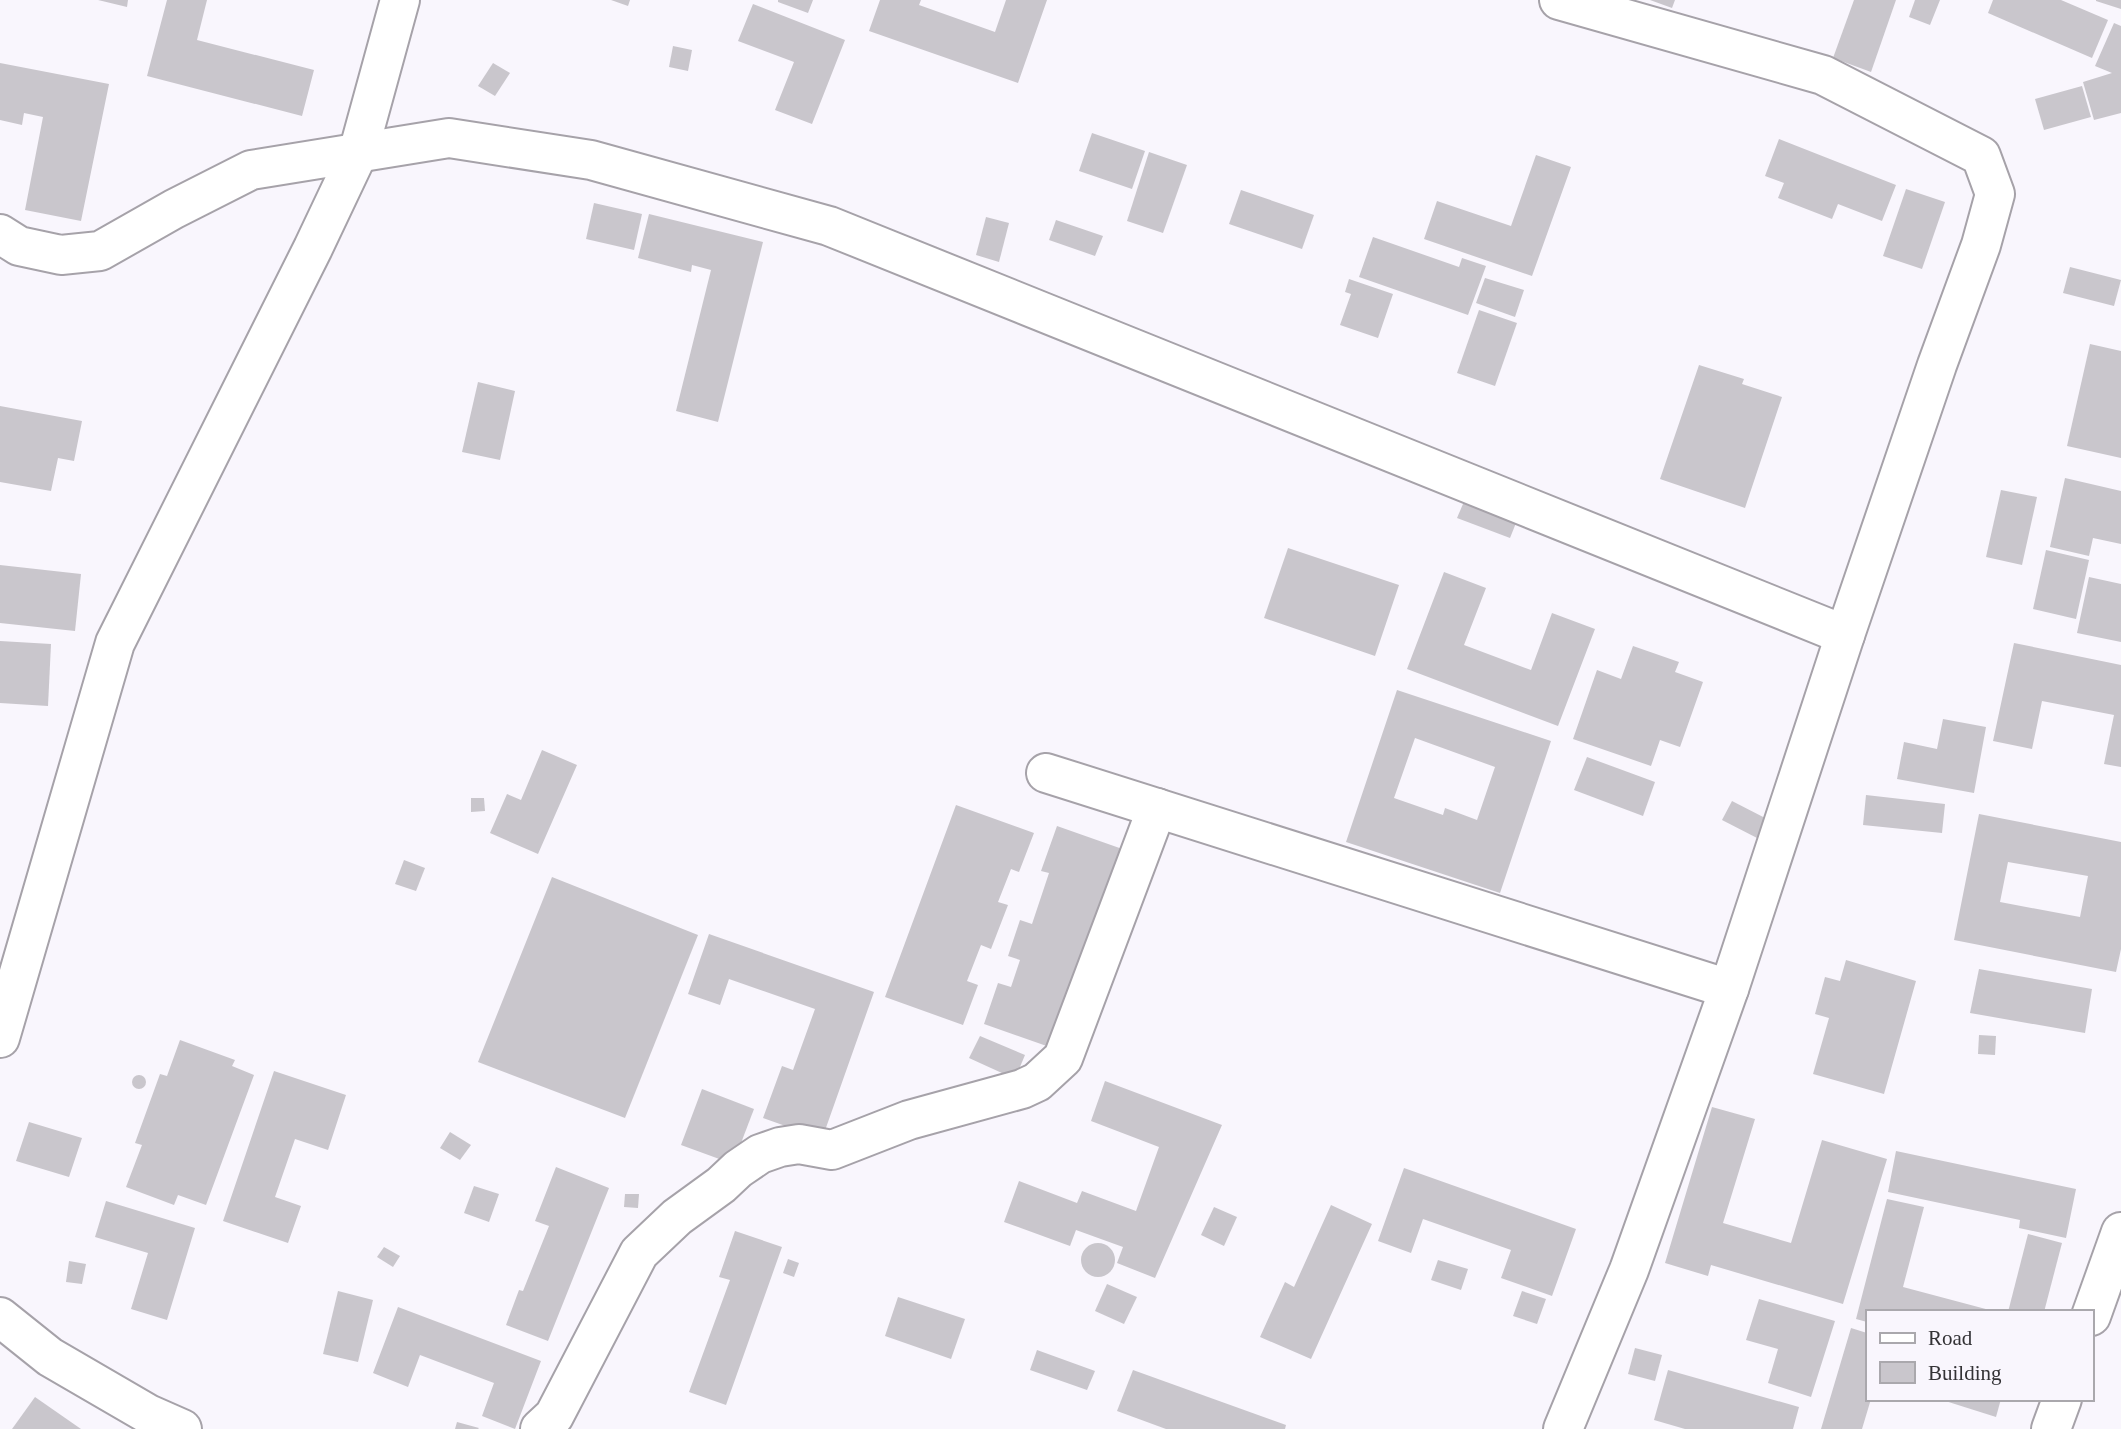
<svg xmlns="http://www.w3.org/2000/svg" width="2121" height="1429" viewBox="0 0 2121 1429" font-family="'Times New Roman',serif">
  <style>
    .building { fill: #c9c6cc; fill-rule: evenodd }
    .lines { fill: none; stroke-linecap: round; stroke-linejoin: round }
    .minor-casing { stroke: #a6a2a9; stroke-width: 42 }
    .minor { stroke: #fff; stroke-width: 38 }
  </style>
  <rect width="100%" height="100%" fill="#f9f6fd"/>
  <g class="building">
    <polygon points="98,0 128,0 127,7"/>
    <polygon points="167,0 207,0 197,40 314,70 302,116 147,76"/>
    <polygon points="611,0 630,0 628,6"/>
    <polygon points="778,0 813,0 808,13 778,2"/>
    <polygon points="880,0 921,0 919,5 995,32 1006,0 1047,0 1018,83 869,31"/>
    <polygon points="1650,0 1675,0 1672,8"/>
    <polygon points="1854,0 1896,0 1871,72 1833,58"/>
    <polygon points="1915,0 1940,0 1930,25 1909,17"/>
    <polygon points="1993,0 2061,0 2108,20 2092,58 1988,13"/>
    <polygon points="2096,0 2121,0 2121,9 2096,1"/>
    <polygon points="753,4 845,40 812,124 775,110 794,62 738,41"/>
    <polygon points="2114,23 2121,26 2121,113 2094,120 2083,82 2112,73 2095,66"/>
    <polygon points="673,46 692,50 688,71 669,67"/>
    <polygon points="0,63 109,84 81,221 25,210 43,117 24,113 22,125 0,120"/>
    <polygon points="493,63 510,73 495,96 478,86"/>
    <polygon points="2082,86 2091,117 2044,130 2035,99"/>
    <polygon points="1092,133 1145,151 1132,189 1079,171"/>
    <polygon points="1779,139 1896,185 1882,221 1838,204 1832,219 1778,198 1784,183 1765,176"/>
    <polygon points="1149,152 1187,165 1163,233 1127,221"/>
    <polygon points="1536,155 1571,167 1532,276 1424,239 1437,201 1511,226"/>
    <polygon points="1906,189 1945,202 1922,269 1883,256"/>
    <polygon points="1241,190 1314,215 1302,249 1229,224"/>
    <polygon points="594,203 642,214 634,250 586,239"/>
    <polygon points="649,214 763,242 718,422 676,411 711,270 692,265 691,272 638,258"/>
    <polygon points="986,217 1009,223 999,262 976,255"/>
    <polygon points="1056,220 1103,236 1095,256 1049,240"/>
    <polygon points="1373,237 1459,267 1462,258 1486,266 1468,315 1359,277"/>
    <polygon points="2070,267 2121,280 2114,306 2063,293"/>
    <polygon points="1485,278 1524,290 1515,317 1476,303"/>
    <polygon points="1349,279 1393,294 1378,338 1340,325 1351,294 1345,292"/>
    <polygon points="1479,310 1517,323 1495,386 1457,373"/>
    <polygon points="2090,344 2121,351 2121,458 2067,446"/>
    <polygon points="1699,365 1744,379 1742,384 1782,397 1745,508 1660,479"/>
    <polygon points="478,382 515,391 500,460 462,452"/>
    <polygon points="0,406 82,421 74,461 58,458 51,491 0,482"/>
    <polygon points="2065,478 2121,491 2121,544 2093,538 2089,556 2050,547"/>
    <polygon points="2001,490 2037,497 2022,565 1986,557"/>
    <polygon points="1466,497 1518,518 1510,538 1457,518"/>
    <polygon points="1288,548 1399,585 1375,656 1264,618"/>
    <polygon points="2046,550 2089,560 2076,619 2033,609"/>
    <polygon points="0,565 81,574 75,631 0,623"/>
    <polygon points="1444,572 1486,588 1464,645 1531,670 1552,613 1595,629 1558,726 1407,669"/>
    <polygon points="2089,577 2121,584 2121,642 2077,633"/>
    <polygon points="0,641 51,644 48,706 0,703"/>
    <polygon points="2014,643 2121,665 2121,767 2104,764 2114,715 2042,701 2032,749 1993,741"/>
    <polygon points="1633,646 1679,662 1675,672 1703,682 1680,747 1660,740 1651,766 1573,739 1597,670 1621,679"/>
    <path d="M1397,690L1551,741L1500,893L1346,842ZM1415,738L1495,767L1477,820L1445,808L1443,815L1394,798Z"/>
    <polygon points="1943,719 1986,727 1974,793 1897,779 1904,742 1937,749"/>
    <polygon points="542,750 577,765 538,854 490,833 507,794 521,800"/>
    <polygon points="1587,757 1655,782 1643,816 1574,790"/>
    <polygon points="1866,795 1945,804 1942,833 1863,825"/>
    <polygon points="471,798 484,798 485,811 471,812"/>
    <polygon points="1732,801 1769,820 1759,839 1722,820"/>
    <polygon points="956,805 1034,833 1019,872 1011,869 998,902 1008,905 991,949 981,945 967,981 978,985 963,1025 885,997"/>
    <path d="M1979,814L2121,842V949L2116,972L1954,940ZM2008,862L2088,876L2080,917L2000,902Z"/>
    <polygon points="1057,826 1128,851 1058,1050 984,1024 998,983 1011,987 1020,960 1008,956 1020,920 1032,924 1049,873 1041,871"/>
    <polygon points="404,860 425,868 416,891 395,884"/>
    <polygon points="552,877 698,935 625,1118 478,1062"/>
    <polygon points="709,934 874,992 822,1139 763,1118 782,1066 793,1070 815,1009 729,979 720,1005 688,994"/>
    <polygon points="1846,960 1916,981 1884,1094 1813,1074 1829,1018 1815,1014 1825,977 1840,981"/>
    <polygon points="1979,969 2092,989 2085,1033 1970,1013"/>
    <polygon points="1979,1035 1996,1036 1995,1055 1978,1054"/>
    <polygon points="980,1036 1025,1055 1015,1079 969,1058"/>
    <polygon points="180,1040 235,1060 232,1066 254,1075 206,1205 178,1195 174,1205 126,1187 142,1145 135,1143 160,1074 167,1076"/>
    <polygon points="274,1071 346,1095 328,1150 295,1139 275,1197 301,1206 288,1243 223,1221"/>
    <circle cx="139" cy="1082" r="7"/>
    <polygon points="1105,1081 1222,1125 1155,1278 1117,1263 1123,1247 1076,1230 1070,1246 1004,1222 1019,1181 1077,1203 1082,1191 1136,1211 1159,1147 1091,1121"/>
    <polygon points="702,1089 754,1109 733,1164 681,1145"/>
    <polygon points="1712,1107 1755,1119 1723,1223 1791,1243 1822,1140 1887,1159 1843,1304 1711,1265 1708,1276 1665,1263"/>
    <polygon points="29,1122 82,1138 69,1177 16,1161"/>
    <polygon points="450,1132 471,1145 460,1160 440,1148"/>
    <polygon points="1896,1151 2076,1189 2066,1238 2019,1228 2020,1220 1888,1192"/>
    <polygon points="556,1167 609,1188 548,1341 506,1325 519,1290 523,1291 549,1226 535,1221"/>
    <polygon points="1404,1168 1576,1229 1552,1296 1501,1278 1511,1250 1423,1219 1411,1253 1378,1241"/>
    <polygon points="474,1186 499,1194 489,1222 464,1213"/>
    <polygon points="625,1194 639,1194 638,1208 624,1207"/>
    <polygon points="1887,1199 1924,1207 1903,1287 1997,1312 1867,1312 1867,1322 1856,1319"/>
    <polygon points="106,1201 195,1228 167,1320 131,1309 148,1253 95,1237"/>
    <polygon points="1331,1205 1372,1224 1311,1359 1260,1337 1285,1282 1294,1287"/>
    <polygon points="1214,1207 1237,1217 1224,1246 1201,1235"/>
    <polygon points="735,1231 782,1247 726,1405 689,1392 730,1280 719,1277"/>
    <polygon points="2028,1234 2062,1243 2044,1312 2008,1312"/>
    <circle cx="1098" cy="1260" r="17"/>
    <polygon points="384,1247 400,1256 393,1267 377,1257"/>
    <polygon points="788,1259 799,1263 794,1277 783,1273"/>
    <polygon points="1438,1260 1468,1269 1461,1290 1431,1280"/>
    <polygon points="69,1261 86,1264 82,1284 66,1282"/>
    <polygon points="1107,1284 1137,1297 1124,1324 1095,1311"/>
    <polygon points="338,1291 373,1300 358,1362 323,1354"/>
    <polygon points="1522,1291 1546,1299 1537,1324 1513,1316"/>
    <polygon points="898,1297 965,1319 951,1359 885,1336"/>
    <polygon points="1759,1299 1835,1321 1811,1397 1768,1383 1778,1349 1746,1340"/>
    <polygon points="398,1307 541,1361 515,1429 482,1416 494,1383 420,1355 408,1387 373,1373"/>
    <polygon points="1851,1328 1867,1333 1867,1399 1871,1399 1862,1429 1821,1429"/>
    <polygon points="1635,1348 1662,1355 1655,1381 1628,1374"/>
    <polygon points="1037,1350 1095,1371 1087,1390 1030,1370"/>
    <polygon points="1133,1370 1286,1425 1285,1429 1166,1429 1117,1411"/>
    <polygon points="1668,1370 1799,1407 1793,1429 1685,1429 1654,1420"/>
    <polygon points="35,1397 81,1429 12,1429"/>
    <polygon points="1939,1399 2001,1399 1996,1417"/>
    <polygon points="457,1422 479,1428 478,1429 455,1429"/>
  </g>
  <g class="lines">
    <defs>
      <g id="minor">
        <polyline points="1559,0 1823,75 1981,156 1995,194 1981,245 1937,365 1845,635 1729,989 1629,1270 1563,1429"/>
        <polyline points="0,234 19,246 61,255 100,251 174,209 251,170 449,138 591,160 829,226 1845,635"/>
        <polyline points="1046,773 1729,989"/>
        <polyline points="0,1038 115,643 313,248 358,153 400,0"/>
        <polyline points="2091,1316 2121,1232"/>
        <polyline points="0,1317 50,1357 148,1414 182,1429"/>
        <polyline points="540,1429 554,1416 639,1253 677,1217 721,1185 738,1169 760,1154 780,1147 799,1144 832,1150 909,1120 1022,1089 1037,1082 1063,1058 1157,808"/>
        <polyline points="2051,1429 2062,1399"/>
      </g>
    </defs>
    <use href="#minor" class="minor-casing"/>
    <use href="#minor" class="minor"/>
  </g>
  <rect x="1866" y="1310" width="228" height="91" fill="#f9f6fd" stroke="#aaa8ad" stroke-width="2"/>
  <rect x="1880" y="1333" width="35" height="10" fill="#ffffff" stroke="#aaa8ad" stroke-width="2"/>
  <text x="1928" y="1345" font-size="21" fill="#333235">Road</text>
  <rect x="1880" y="1362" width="35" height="21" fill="#c9c6cc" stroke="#aaa8ad" stroke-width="2"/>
  <text x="1928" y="1380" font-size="21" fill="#333235">Building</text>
</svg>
